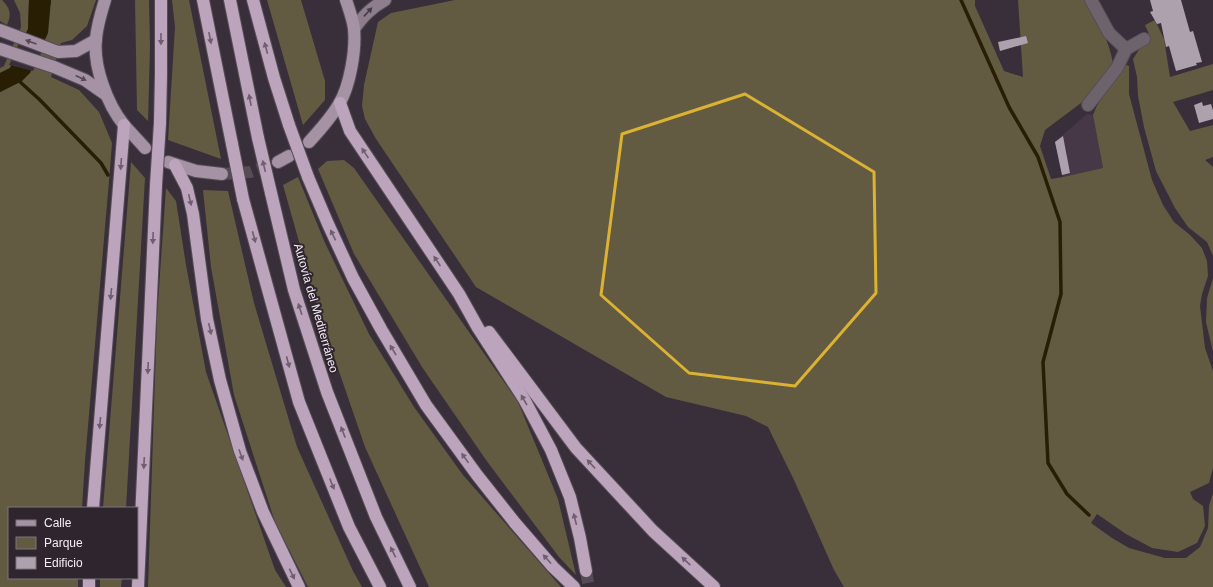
<svg xmlns="http://www.w3.org/2000/svg" width="1213" height="587" viewBox="0 0 1213 587" font-family="Arial,sans-serif">
  <style>
    .built { fill: #473847 }
    .green { fill: #635a42 }
    .water { fill: #281e04 }
    .pier { fill: #392f3a }
    .lines { fill: none; stroke-linecap: round; stroke-linejoin: round }
    .stream { stroke: #281e04; stroke-width: 3.5 }
    .building { fill: #aea1ae }
    .primary-tunnel { stroke: #554c56; stroke-width: 12; stroke-dasharray: 12 6; stroke-linecap: butt }
    .highway-tunnel { stroke: #554c56; stroke-width: 12; stroke-dasharray: 12 6; stroke-linecap: butt }
    .street-casing { stroke: #574d58; stroke-width: 14 }
    .secondary-casing { stroke: #574d58; stroke-width: 14 }
    .primary-casing { stroke: #574d58; stroke-width: 14 }
    .highway-casing { stroke: #574d58; stroke-width: 14 }
    .street { stroke: #6d636d; stroke-width: 12 }
    .secondary { stroke: #8d7d8d; stroke-width: 12 }
    .primary { stroke: #a592a5; stroke-width: 12 }
    .highway { stroke: #bca4bc; stroke-width: 12 }
    .highway-bridge-casing { stroke: #574d58; stroke-width: 14; stroke-linecap: butt }
    .highway-bridge { stroke: #bca4bc; stroke-width: 12 }
    .oneway { fill: #463b46 }
    .oneway2 { fill: #6e5e6e }
    .oneway3 { fill: #584b58 }
    .marked { fill: none; stroke: #dcb233; stroke-width: 3; stroke-linejoin: round }
    .labels { text-anchor: middle; stroke-width: 4; stroke-linejoin: round; paint-order: stroke }
    .street-label { font-size: 12px; fill: #f4edf4; stroke: #2f252f }
  </style>
  <rect width="100%" height="100%" fill="#392f3a"/>
  <polygon class="built" points="1087,114 1093,115 1103,168 1063,177 1055,142"/>
  <g class="green">
    <path d="M0,0H2C10,8 12,14 7,25L0,21Z"/>
    <polygon points="14,0 29,0 28,29 10,68 0,73 0,68 4,66 21,27 20,13"/>
    <polygon points="51,0 96,0 87,26 72,40 61,43 51,77 79,90 99,112 112,143 110,169 85,461 82,508 9,508 9,578 78,578 78,587 0,587 0,92 22,81 51,3"/>
    <polygon points="135,0 149,0 150,47 148,121 137,110"/>
    <polygon points="172,0 189,0 221,159 168,140 175,27"/>
    <polygon points="267,0 301,0 325,81 325,100 303,125"/>
    <path d="M455,0H975V6L1004,71L1023,77L1018,0H1086C1097,21 1110,41 1113,64L1085,100L1045,130L1040,146L1051,179L1063,177L1103,168L1093,115C1100,96 1114,81 1126,65L1129,66V94L1152,180L1163,205L1174,222L1190,235L1202,248L1207,261L1208,276L1202,294L1200,306L1205,348L1213,371V468L1209,483L1190,492L1193,499L1203,506L1205,526L1197,543L1178,552L1152,548L1126,534L1097,514L1091,523L1112,538L1129,548L1165,558H1186L1200,547L1208,528L1209,506L1213,493V587H844L834,570L794,480L768,427L746,416L666,397L476,287L376,139L365,119L362,106L364,85L378,22L391,13Z"/>
    <polygon points="1155,20 1164,39 1170,77 1213,64 1213,90 1173,102 1190,131 1213,125 1213,157 1205,160 1213,167 1213,256 1207,242 1188,227 1175,208 1156,171 1144,127 1138,96 1137,77 1133,59 1149,34 1145,25"/>
    <polygon points="344,160 354,168 518,402 558,499 576,575 559,557 486,460 422,367 354,254 318,169 327,161"/>
    <polygon points="131,162 145,178 126,508 103,508"/>
    <polygon points="298,177 325,243 369,334 414,407 463,475 561,587 429,587 365,447 320,316 283,185"/>
    <polygon points="166,188 176,201 186,265 206,372 275,570 286,587 148,587 157,317"/>
    <polygon points="203,190 228,191 254,303 297,447 353,571 362,587 308,587 275,522 234,395 211,267"/>
    <polygon points="1213,278 1213,352 1206,322 1207,298"/>
    <polygon points="100,578 122,578 121,587 100,587"/>
  </g>
  <polygon class="water" points="29,0 51,0 48,33 30,73 22,81 0,92 0,73 10,68 28,29"/>
  <polygon class="pier" points="24,32 46,42 33,71 9,65"/>
  <g class="lines">
    <g class="stream">
      <polyline points="961,0 1009,107 1038,157 1060,222 1061,294 1043,362 1048,463 1067,494 1089,515"/>
      <polyline points="18,80 40,100 101,163 108,175"/>
    </g>
  </g>
  <g class="building">
    <polygon points="1150,0 1181,0 1190,32 1193,31 1202,62 1196,63 1197,65 1176,71 1169,46 1166,47 1161,23 1157,24 1150,12 1153,11"/>
    <polygon points="1026,36 1028,43 1000,51 998,42"/>
    <polygon points="1202,102 1203,106 1211,104 1213,110 1213,119 1199,123 1194,105"/>
    <polygon points="1063,136 1070,173 1062,175 1055,142"/>
  </g>
  <g class="lines">
    <polyline class="primary-tunnel" points="222,174 250,172 278,162"/>
    <polyline class="highway-tunnel" points="586,571 589,587"/>
    <defs>
      <g id="street">
        <polyline points="1091,0 1109,33 1126,49 1144,39"/>
        <polyline points="1088,105 1117,68 1126,49"/>
      </g>
      <path id="secondary" d="M354,29C363,16 371,8 385,0"/>
      <g id="primary">
        <path d="M105,0C101,13 97,26 96,39C93,66 107,104 124,125C131,133 138,140 145,148"/>
        <polyline points="0,30 58,52 76,51 96,40"/>
        <polyline points="0,49 54,67 85,80 105,94"/>
        <path d="M309,142C320,130 331,118 339,104C350,86 356,50 354,29C353,20 349,9 346,0"/>
        <polyline points="168,162 196,171 222,174"/>
        <polyline points="278,162 289,156"/>
      </g>
      <g id="highway">
        <polyline points="203,0 232,144"/>
        <polyline points="230,0 258,138"/>
        <polyline points="253,0 274,78 289,125"/>
        <polyline points="340,103 350,131 459,294 478,328 524,399 551,450 570,497 580,538 586,571"/>
        <polyline points="160,123 161,74 161,0"/>
        <polyline points="175,165 187,188 193,214 207,319 220,380 240,451 263,512 299,587"/>
        <polyline points="308,177 328,224 353,278 381,329 426,405 477,475 515,523 553,567 574,587"/>
        <polyline points="271,193 294,290 327,392 376,517 410,587"/>
        <polyline points="243,199 299,402 349,527 380,587"/>
        <polyline points="489,332 576,448 653,531 714,587"/>
        <polyline points="93,508 124,125"/>
        <polyline points="89,587 89,578"/>
        <polyline points="138,587 156,185"/>
      </g>
    </defs>
    <use href="#street" class="street-casing"/>
    <use href="#secondary" class="secondary-casing"/>
    <use href="#primary" class="primary-casing"/>
    <use href="#highway" class="highway-casing"/>
    <use href="#street" class="street"/>
    <use href="#secondary" class="secondary"/>
    <use href="#primary" class="primary"/>
    <use href="#highway" class="highway"/>
    <defs>
      <g id="highway-bridge">
        <polyline points="289,125 308,177"/>
        <polyline points="258,138 271,193"/>
        <polyline points="232,144 243,199"/>
        <polyline points="156,185 160,123"/>
      </g>
    </defs>
    <use href="#highway-bridge" class="highway-bridge-casing"/>
    <use href="#highway-bridge" class="highway-bridge"/>
  </g>
  <defs><path id="oneway-solid" d="M-6-.8H1V-3.2L6.5 0L1 3.2V.8H-6Z"/></defs>
  <use class="oneway" href="#oneway-solid" transform="translate(368 12) rotate(-47)"/>
  <g class="oneway2">
    <use href="#oneway-solid" transform="translate(210 38) rotate(79)"/>
    <use href="#oneway-solid" transform="translate(161 39) rotate(90)"/>
    <use href="#oneway-solid" transform="translate(266 48) rotate(-105)"/>
    <use href="#oneway-solid" transform="translate(250 100) rotate(-101)"/>
    <use href="#oneway-solid" transform="translate(365 153) rotate(-124)"/>
    <use href="#oneway-solid" transform="translate(121 164) rotate(94)"/>
    <use href="#oneway-solid" transform="translate(264 166) rotate(-103)"/>
    <use href="#oneway-solid" transform="translate(190 200) rotate(77)"/>
    <use href="#oneway-solid" transform="translate(333 235) rotate(-116)"/>
    <use href="#oneway-solid" transform="translate(254 237) rotate(75)"/>
    <use href="#oneway-solid" transform="translate(153 238) rotate(92)"/>
    <use href="#oneway-solid" transform="translate(437 261) rotate(-124)"/>
    <use href="#oneway-solid" transform="translate(111 294) rotate(95)"/>
    <use href="#oneway-solid" transform="translate(300 309) rotate(-108)"/>
    <use href="#oneway-solid" transform="translate(210 329) rotate(78)"/>
    <use href="#oneway-solid" transform="translate(393 350) rotate(-121)"/>
    <use href="#oneway-solid" transform="translate(288 362) rotate(75)"/>
    <use href="#oneway-solid" transform="translate(148 368) rotate(92)"/>
    <use href="#oneway-solid" transform="translate(524 400) rotate(-120)"/>
    <use href="#oneway-solid" transform="translate(100 423) rotate(95)"/>
    <use href="#oneway-solid" transform="translate(343 432) rotate(-111)"/>
    <use href="#oneway-solid" transform="translate(241 455) rotate(70)"/>
    <use href="#oneway-solid" transform="translate(465 458) rotate(-126)"/>
    <use href="#oneway-solid" transform="translate(144 463) rotate(93)"/>
    <use href="#oneway-solid" transform="translate(591 464) rotate(-133)"/>
    <use href="#oneway-solid" transform="translate(332 484) rotate(68)"/>
    <use href="#oneway-solid" transform="translate(575 519) rotate(-104)"/>
    <use href="#oneway-solid" transform="translate(393 552) rotate(-116)"/>
    <use href="#oneway-solid" transform="translate(547 559) rotate(-132)"/>
    <use href="#oneway-solid" transform="translate(686 561) rotate(-137)"/>
    <use href="#oneway-solid" transform="translate(292 574) rotate(64)"/>
  </g>
  <g class="oneway3">
    <use href="#oneway-solid" transform="translate(31 42) rotate(-160)"/>
    <use href="#oneway-solid" transform="translate(81 78) rotate(25)"/>
  </g>
  <path class="marked" d="M745,94L874,172L876,293L795,386L689,373L601,295L622,134Z"/>
  <g class="labels">
    <g class="street-label">
      <text transform="translate(316 308) rotate(74)" y="4">Autovía del Mediterráneo</text>
    </g>
  </g>
  <rect x="8" y="507" width="130" height="72" fill="#2f252f" stroke="#7e757e"/>
  <rect x="16" y="520" width="20" height="6" fill="#a592a5" stroke="#7e757e"/>
  <text x="44" y="527" font-size="12" fill="#f4edf4">Calle</text>
  <rect x="16" y="537" width="20" height="12" fill="#635a42" stroke="#7e757e"/>
  <text x="44" y="547" font-size="12" fill="#f4edf4">Parque</text>
  <rect x="16" y="557" width="20" height="12" fill="#aea1ae" stroke="#7e757e"/>
  <text x="44" y="567" font-size="12" fill="#f4edf4">Edificio</text>
</svg>
